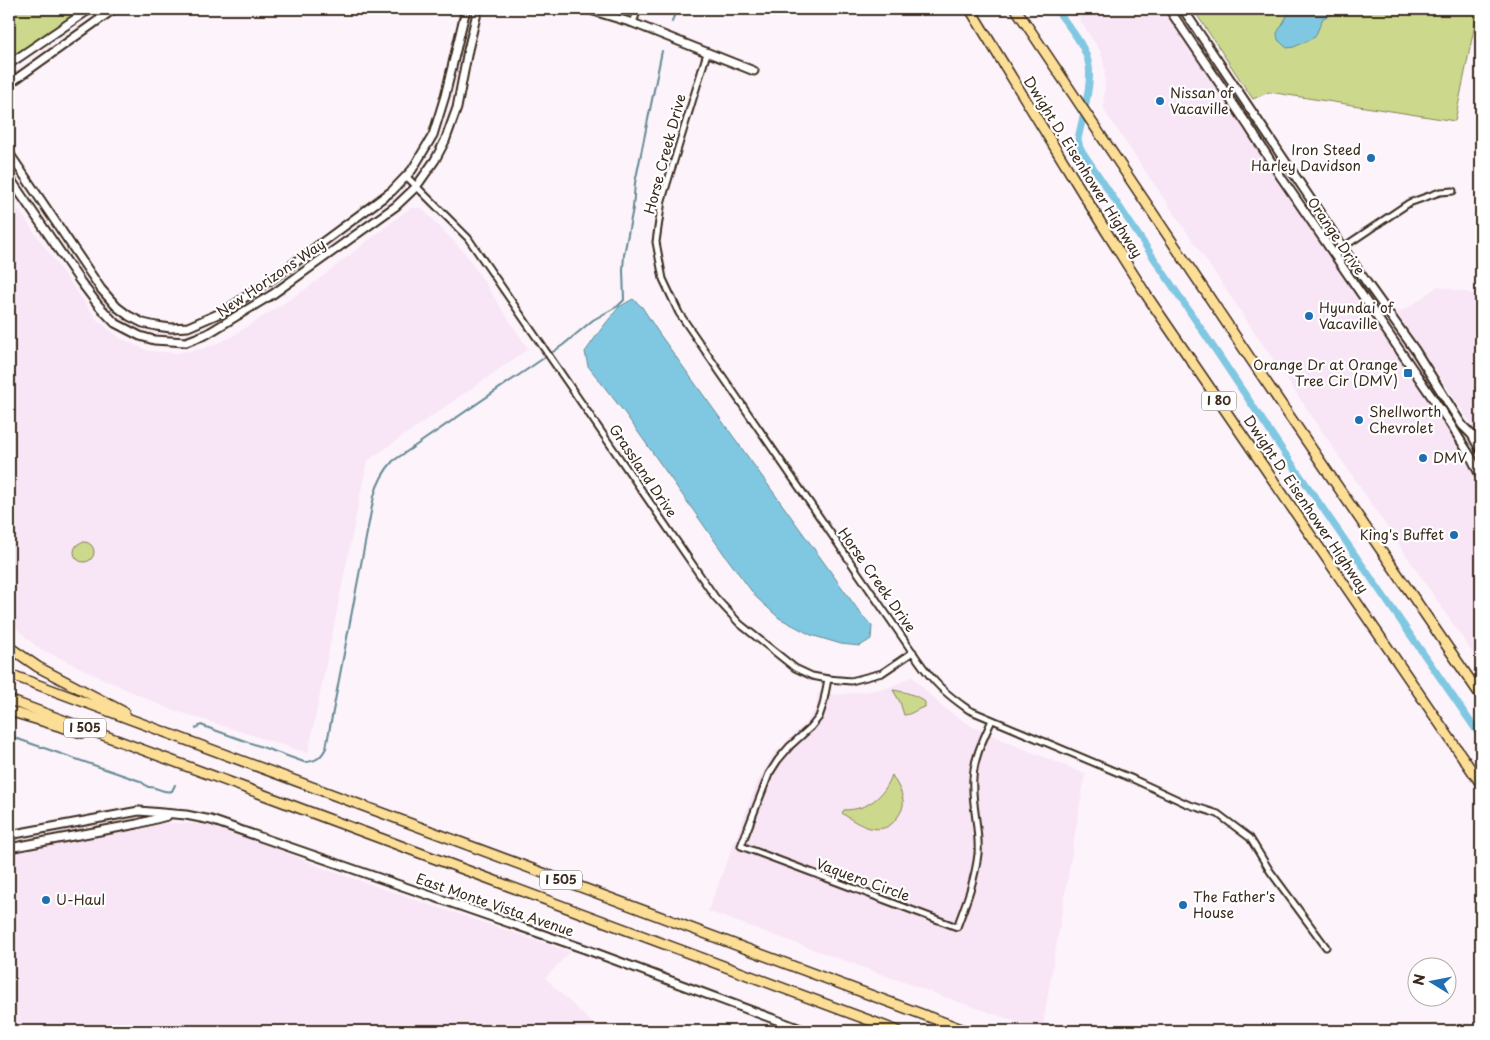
<svg xmlns="http://www.w3.org/2000/svg" width="1490" height="1040" viewBox="0 0 1490 1040" font-family="'Playpen Sans',sans-serif">
  <style>
    .built { fill: #f8e5f6 }
    .green { fill: #ccd98c; stroke: #848255 }
    .water { fill: #80c8e1; stroke: #648993 }
    .lines { fill: none; stroke-linecap: round; stroke-linejoin: round }
    .stream { stroke: #648993; stroke-width: 2 }
    .canal { stroke: #80c8e1; stroke-width: 7 }
    .street-casing { stroke: #3b2a1e; stroke-width: 9 }
    .secondary-casing { stroke: #3b2a1e; stroke-width: 11 }
    .highway-casing { stroke: #3b2a1e; stroke-width: 12 }
    .street { stroke: #fff; stroke-width: 5 }
    .secondary { stroke: #fff; stroke-width: 7 }
    .highway { stroke: #fcde96; stroke-width: 9 }
    .poi-dot { fill: #1f6fb2; stroke: #fff; stroke-width: 2 }
    .labels { text-anchor: middle; stroke-width: 4.5; stroke-linejoin: round; paint-order: stroke }
    .shield { fill: #fff; stroke: #766a62; stroke-width: 1 }
    .shield-label { font-size: 12px; font-weight: bold; fill: #3b2a1e }
    .poi-label { font-size: 14px; fill: #3b2a1e; stroke: #fff; text-anchor: start }
    .street-label { font-size: 14px; fill: #3b2a1e; stroke: #fff }
  </style>
  <rect width="100%" height="100%" fill="#fcf3fb"/>
  <filter id="ink" filterUnits="userSpaceOnUse"><feTurbulence type="fractalNoise" baseFrequency=".02" numOctaves="2"/><feDisplacementMap in="SourceGraphic" scale="10" xChannelSelector="R" yChannelSelector="G"/><feConvolveMatrix kernelMatrix="1 2 1 2 8 2 1 2 1" color-interpolation-filters="sRGB"/></filter>
  <g filter="url(#ink)">
    <g class="built">
      <polygon points="1073,9 1162,9 1379,323 1456,438 1481,485 1481,665 1104,110 1105,68 1101,52"/>
      <polygon points="9,197 97,320 120,338 148,351 177,353 203,349 230,338 309,287 410,208 421,208 465,253 528,349 367,461 308,753 168,708 106,680 37,647 9,622"/>
      <polygon points="1438,286 1481,296 1481,440 1471,423 1397,313 1411,306"/>
      <polygon points="912,677 939,704 955,716 973,727 1009,743 1085,774 1042,1030 956,1001 708,911 758,781 773,755 806,723 816,708 818,693 839,695 876,690 888,688"/>
      <polygon points="169,823 201,824 241,834 330,871 570,952 545,978 600,1031 9,1031 9,850"/>
    </g>
    <g class="green">
      <polygon points="9,9 90,9 9,64"/>
      <polygon points="1193,9 1478,9 1455,121 1269,92 1253,99"/>
      <circle cx="84" cy="552" r="10"/>
      <path d="M893,690C905,692 915,694 925,702V707C918,708 911,715 904,715L900,702Z"/>
      <path d="M892,775C896,783 902,791 903,800C904,807 901,812 897,818C882,839 858,825 842,813L844,810C867,810 884,797 892,775Z"/>
    </g>
    <g class="water">
      <polygon points="1291,9 1345,9 1323,18 1315,37 1294,47 1287,48 1278,40 1277,33"/>
      <polygon points="633,299 642,307 658,332 861,614 872,626 871,639 860,646 841,644 811,635 779,618 756,597 724,554 624,412 588,366 585,352 602,328 619,307"/>
    </g>
    <g class="lines">
      <g class="stream">
        <polyline points="672,22 676,9"/>
        <path d="M196,728L201,725L206,727L304,762C315,762 321,758 326,748L374,496C378,482 383,472 393,461L563,345L593,320L618,306L624,300L623,270L624,255L633,208L635,183L662,51"/>
        <path d="M9,736L140,781L148,787C157,786 163,794 172,791L175,785"/>
      </g>
      <path class="canal" d="M1056,9C1068,26 1086,45 1089,66C1092,84 1082,120 1078,139L1080,148L1279,445L1481,737"/>
      <defs>
        <g id="street">
          <polyline points="633,23 638,9"/>
          <path d="M707,53L662,200L656,242L663,279L679,313L918,660C934,683 946,694 969,710L1133,779L1187,804L1218,814L1250,838L1270,871L1326,947"/>
          <polyline points="406,176 468,238 715,597 740,624 795,668 812,676 828,679 851,681 882,673 913,652"/>
          <polyline points="1333,254 1409,203 1440,192 1453,191"/>
          <path d="M828,679L823,705L819,717L811,727L790,746L778,760L769,774L741,846L957,927C966,903 975,880 978,854C980,829 971,803 973,778C974,757 984,738 992,720"/>
        </g>
        <g id="secondary">
          <polyline points="587,9 633,23 754,71"/>
          <polyline points="1169,9 1249,127 1281,177 1449,422 1471,457 1481,478"/>
          <polyline points="1183,9 1367,283 1415,350 1462,425 1472,435 1481,451"/>
          <polyline points="9,64 90,9"/>
          <polyline points="9,84 114,9"/>
          <polyline points="9,153 101,289 117,307 129,316 143,323 156,326 171,328 188,327 225,311 285,270 392,191 412,170 433,135 445,96 466,9"/>
          <polyline points="9,177 80,281 99,306 115,323 140,336 154,340 186,342 207,334 273,294 396,206 416,187 435,160 445,141 457,108 468,50 478,9"/>
          <polyline points="9,835 139,811 186,815 211,820 585,949 806,1031"/>
          <polyline points="9,848 137,824 167,816"/>
        </g>
        <g id="highway">
          <polyline points="970,9 1104,228 1147,296 1481,784"/>
          <polyline points="1016,9 1260,373 1481,696"/>
          <polyline points="9,647 38,667 124,712"/>
          <polyline points="9,674 967,1031"/>
          <polyline points="9,700 898,1031"/>
          <polyline points="9,711 82,733"/>
        </g>
      </defs>
      <use href="#street" class="street-casing"/>
      <use href="#secondary" class="secondary-casing"/>
      <use href="#highway" class="highway-casing"/>
      <use href="#street" class="street"/>
      <use href="#secondary" class="secondary"/>
      <use href="#highway" class="highway"/>
    </g>
  </g>
  <g class="poi-dot">
    <circle cx="1160" cy="101" r="5"/>
    <circle cx="1371" cy="158" r="5"/>
    <circle cx="1309" cy="316" r="5"/>
    <rect x="1403" y="368" width="10" height="10" rx="2.5"/>
    <circle cx="1359" cy="420" r="5"/>
    <circle cx="1423" cy="458" r="5"/>
    <circle cx="1454" cy="535" r="5"/>
    <circle cx="46" cy="900" r="5"/>
    <circle cx="1183" cy="905" r="5"/>
  </g>
  <g class="labels">
    <g class="shield">
      <rect x="1201.5" y="391.5" width="35" height="19" rx="4"/>
      <rect x="64" y="718.5" width="42" height="19" rx="4"/>
      <rect x="540" y="870.5" width="42" height="19" rx="4"/>
    </g>
    <g class="shield-label">
      <text x="1219" y="405">I 80</text>
      <text x="85" y="732">I 505</text>
      <text x="561" y="884">I 505</text>
    </g>
    <g class="poi-label">
      <text x="1170" y="98">Nissan of<tspan x="1170" dy="16">Vacaville</tspan></text>
      <text x="1361" y="155" text-anchor="end">Iron Steed<tspan x="1361" dy="16">Harley Davidson</tspan></text>
      <text x="1319" y="313">Hyundai of<tspan x="1319" dy="16">Vacaville</tspan></text>
      <text x="1398" y="370" text-anchor="end">Orange Dr at Orange<tspan x="1398" dy="16">Tree Cir (DMV)</tspan></text>
      <text x="1369" y="417">Shellworth<tspan x="1369" dy="16">Chevrolet</tspan></text>
      <text x="1433" y="463">DMV</text>
      <text x="1444" y="540" text-anchor="end">King's Buffet</text>
      <text x="1193" y="902">The Father's<tspan x="1193" dy="16">House</tspan></text>
      <text x="56" y="905">U-Haul</text>
    </g>
    <g class="street-label">
      <text transform="translate(665 154) rotate(-75)" y="5">Horse Creek Drive</text>
      <text transform="translate(1083 167) rotate(58)" y="5">Dwight D. Eisenhower Highway</text>
      <text transform="translate(1336 236) rotate(56)" y="5">Orange Drive</text>
      <text transform="translate(271 278) rotate(-34)" y="5">New Horizons Way</text>
      <text transform="translate(643 471) rotate(56)" y="5">Grassland Drive</text>
      <text transform="translate(1306 504) rotate(56)" y="5">Dwight D. Eisenhower Highway</text>
      <text transform="translate(877 580) rotate(55)" y="5">Horse Creek Drive</text>
      <text transform="translate(863 880) rotate(20)" y="5">Vaquero Circle</text>
      <text transform="translate(495 905) rotate(19)" y="5">East Monte Vista Avenue</text>
    </g>
  </g>
  <rect width="1490" height="1040" fill="none" stroke="#fff" stroke-width="30"/>
  <rect x="15" y="15" width="1460" height="1010" fill="none" stroke="#3b2a1e" stroke-width="2" filter="url(#ink)"/>
  <g transform="translate(1432 982) rotate(280)"><circle r="24" fill="#ffffff" stroke="#b1aaa5"/>
  <path d="M0-4L9 19L0 12L-9 19Z" fill="#1f6fb2"/>
  <text y="-8" font-size="14" font-weight="bold" text-anchor="middle" fill="#3b2a1e">N</text>
  </g>
</svg>
